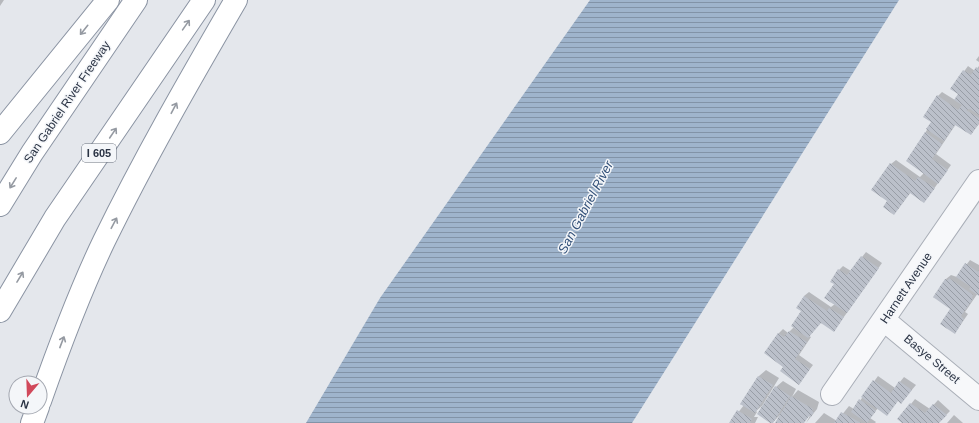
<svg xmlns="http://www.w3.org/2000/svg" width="979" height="423" viewBox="0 0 979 423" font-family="Helvetica,sans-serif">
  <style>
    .water { fill: url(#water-rules) }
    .shadow { fill: #0003 }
    .building { fill: url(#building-back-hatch) }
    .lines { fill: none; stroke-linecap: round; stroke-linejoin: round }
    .minor-casing { stroke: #a9aeb7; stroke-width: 24 }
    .highway-casing { stroke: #8b94a3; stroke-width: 24 }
    .minor { stroke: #f7f8fa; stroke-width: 22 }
    .highway { stroke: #fff; stroke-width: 22 }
    .oneway { stroke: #959aa2 }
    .labels { text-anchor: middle; stroke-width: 3; stroke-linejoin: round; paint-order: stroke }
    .shield { fill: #f4f6f9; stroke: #676e7b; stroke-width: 1 }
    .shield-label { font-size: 11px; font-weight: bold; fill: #2b3445 }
    .street-label { font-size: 12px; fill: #2b3445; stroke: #f4f6f9 }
    .water-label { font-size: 13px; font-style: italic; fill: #34527a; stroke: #f4f6f9 }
  </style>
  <defs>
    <pattern id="water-rules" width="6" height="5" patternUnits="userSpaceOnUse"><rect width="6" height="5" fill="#9fb4cc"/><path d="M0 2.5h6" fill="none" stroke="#8293a7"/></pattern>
    <pattern id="building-back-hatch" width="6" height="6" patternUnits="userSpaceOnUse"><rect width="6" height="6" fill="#bbc0ca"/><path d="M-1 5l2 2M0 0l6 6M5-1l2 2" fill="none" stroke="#989da6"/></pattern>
  </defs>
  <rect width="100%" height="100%" fill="#e4e7ec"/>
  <polygon class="water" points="590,0 899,0 632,423 306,423 380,298"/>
  <g class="shadow">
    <polygon points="0,0 4,0 0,6"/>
    <polygon points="979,56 979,62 976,60"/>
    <polygon points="968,66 975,71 979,66 979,124 971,134 956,124 936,154 951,165 928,197 911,192 898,209 888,201 891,164 896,160 920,177 924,173 925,133 932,122 938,96 942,92 955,100 960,94 952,88"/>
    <polygon points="866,252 882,263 834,331 821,322 809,336 811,337 799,355 813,365 799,383 784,366 778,334 783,329 788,333 794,327 802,311 804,296 809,292 831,307 835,304 835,284 839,270 843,266 851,271"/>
    <polygon points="970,260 979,265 979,294 978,293 965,312 968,314 955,333 952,309 934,297 946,279 951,275 957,277"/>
    <polygon points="766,370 779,378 762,406 756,411 757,412 754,417 758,417 755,423 730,423 744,405 742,404 759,376"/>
    <polygon points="878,376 895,388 904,377 916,385 905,398 878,408 870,418 876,422 875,423 815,423 824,413 837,421 849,406 854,409"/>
    <polygon points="783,381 796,389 792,397 798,390 819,402 817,409 806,423 812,412 803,423 777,423 782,413 772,423 776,387"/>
    <polygon points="915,399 930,409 938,400 950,411 938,423 903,423 899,419"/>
    <polygon points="954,415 963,423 947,423"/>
  </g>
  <g class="building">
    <polygon points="976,67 979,69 979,115 970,109 966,110 979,118 979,123 971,135 955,125 944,141 926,129 931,122 923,117 937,95 958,110 962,105 954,100 958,94 950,89 963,70 971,75"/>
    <polygon points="925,132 942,144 932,159 948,170 938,184 906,161"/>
    <polygon points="890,163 915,181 918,177 935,188 924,203 910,193 894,215 883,207 887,201 871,190"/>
    <polygon points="861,256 879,268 847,313 824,298 834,284 830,282 838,269 847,275"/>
    <polygon points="965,263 978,272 979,270 979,296 969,289 971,287 956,277"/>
    <polygon points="949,278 973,295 972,298 973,299 961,316 964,319 955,334 940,324 950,309 933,297 945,279 948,280"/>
    <polygon points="804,296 827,311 829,308 844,317 834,332 821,323 808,338 791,326 801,311 796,308"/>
    <polygon points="789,331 807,342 795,359 810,369 799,385 780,371 783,367 764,353 778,333 784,337"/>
    <polygon points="758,376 773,385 755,413 740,404"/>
    <polygon points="873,380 891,393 899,381 912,390 901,404 898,401 887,416 861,397"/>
    <polygon points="775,386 790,396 773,423 770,423 757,414"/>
    <polygon points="791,396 813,409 812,411 814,412 811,417 809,416 804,423 775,423"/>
    <polygon points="859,399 876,411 867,423 851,412"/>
    <polygon points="910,403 925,413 933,404 947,415 939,423 902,423 897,419"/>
    <polygon points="737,410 752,419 750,422 751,423 729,423"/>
    <polygon points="841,412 861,423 834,423"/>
  </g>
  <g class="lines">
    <defs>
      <g id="minor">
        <polyline points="884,320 979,399"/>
        <polyline points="832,394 979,181"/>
      </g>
      <g id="highway">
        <polyline points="0,133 108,0"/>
        <polyline points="0,205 32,153 136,0"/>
        <polyline points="0,311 55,218 204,0"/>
        <path d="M40,401C59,347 79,293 104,241C144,159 190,79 236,0"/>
        <polyline points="32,423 38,407"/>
      </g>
    </defs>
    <use href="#minor" class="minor-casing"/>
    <use href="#highway" class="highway-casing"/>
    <use href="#minor" class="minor"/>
    <use href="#highway" class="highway"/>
  </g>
  <defs><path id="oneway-shaft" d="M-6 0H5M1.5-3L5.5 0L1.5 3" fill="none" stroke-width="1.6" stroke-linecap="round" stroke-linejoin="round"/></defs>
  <g class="oneway">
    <use href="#oneway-shaft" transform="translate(186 25) rotate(-55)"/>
    <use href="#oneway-shaft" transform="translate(84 30) rotate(129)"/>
    <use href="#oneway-shaft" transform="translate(174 108) rotate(-62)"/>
    <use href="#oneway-shaft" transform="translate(113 133) rotate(-56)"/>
    <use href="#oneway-shaft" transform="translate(13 183) rotate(122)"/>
    <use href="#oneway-shaft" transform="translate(114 223) rotate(-62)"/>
    <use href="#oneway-shaft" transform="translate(20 277) rotate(-59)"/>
    <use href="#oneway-shaft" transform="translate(62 342) rotate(-69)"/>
  </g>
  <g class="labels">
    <rect class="shield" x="82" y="144" width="34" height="18" rx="3"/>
    <g class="shield-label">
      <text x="99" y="157">I 605</text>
    </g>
    <g class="street-label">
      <text transform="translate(67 102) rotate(-56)" y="4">San Gabriel River Freeway</text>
      <text transform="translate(906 288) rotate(-56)" y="4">Harnett Avenue</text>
      <text transform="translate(932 359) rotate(40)" y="4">Basye Street</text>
    </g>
    <g class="water-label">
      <text transform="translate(585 207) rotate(-62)" y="5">San Gabriel River</text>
    </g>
  </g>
  <g transform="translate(28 395) rotate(199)"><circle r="19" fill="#f4f6f9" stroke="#a4a8b1"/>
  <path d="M0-3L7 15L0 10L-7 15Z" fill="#d1495b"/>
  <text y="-6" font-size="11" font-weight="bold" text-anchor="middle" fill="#2b3445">N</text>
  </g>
</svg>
